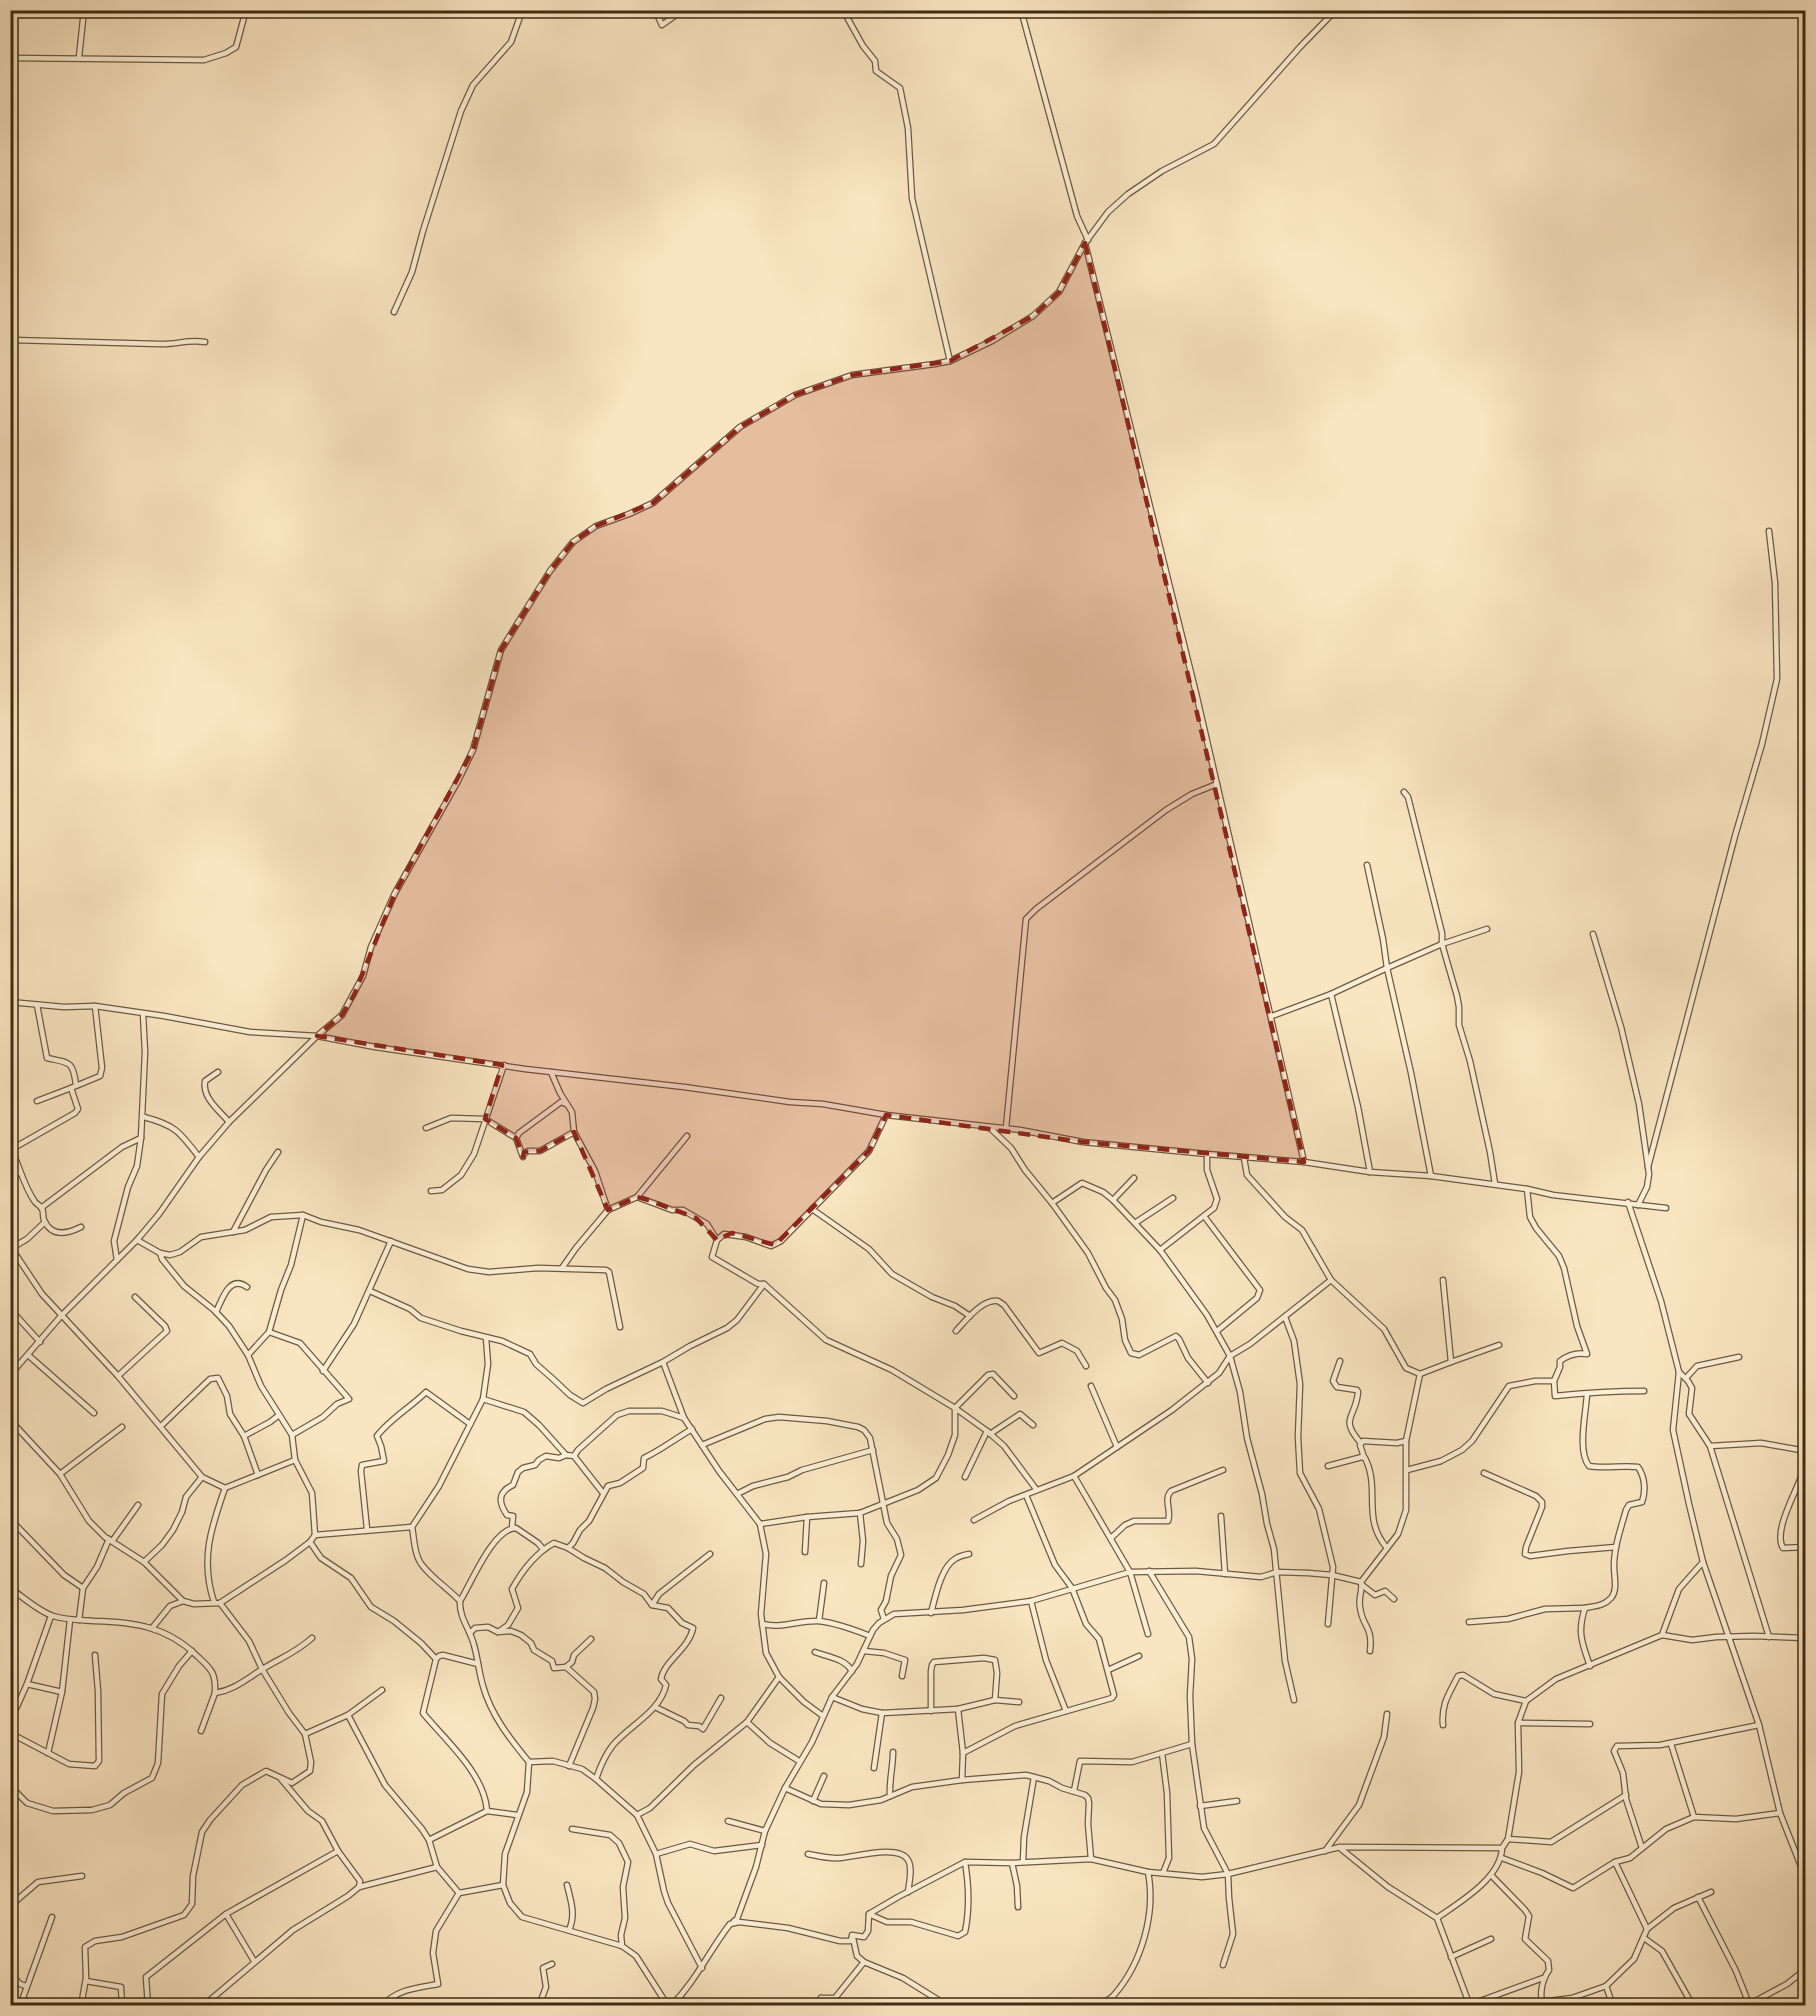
<svg xmlns="http://www.w3.org/2000/svg" width="1816" height="2016" viewBox="0 0 1816 2016" font-family="'Old Standard TT',serif">
  <style>
    .lines { fill: none; stroke-linecap: round; stroke-linejoin: round }
    .minor-casing { stroke: #6e5a3e; stroke-width: 7 }
    .minor { stroke: #fbeed7; stroke-width: 4.5 }
    .marked { fill: #8f2418; fill-opacity: 0.2; stroke: #8f2418; stroke-width: 4.5; stroke-dasharray: 12 8; stroke-linejoin: round }
  </style>
  <rect width="100%" height="100%" fill="#f9e5c1"/>
  <filter id="stains"><feTurbulence type="fractalNoise" baseFrequency=".00333" numOctaves="4"/><feColorMatrix values="0 0 0 0 .2 0 0 0 0 .09 0 0 0 0 .02 0 0 0 .5 -.17"/></filter>
  <radialGradient id="worn" r=".72"><stop offset=".6" stop-color="#630" stop-opacity="0"/><stop offset="1" stop-color="#630" stop-opacity=".3"/></radialGradient>
  <g class="lines">
    <defs>
      <g id="minor">
        <polyline points="522,10 554,10"/>
        <polyline points="578,10 603,12 608,10"/>
        <polyline points="655,10 662,25 683,10"/>
        <polyline points="843,10 863,46 875,61 876,71 900,88 908,128 912,198 950,361"/>
        <polyline points="1021,10 1077,216 1088,240"/>
        <polyline points="79,57 84,10"/>
        <polyline points="10,58 204,60 226,53 236,47 246,10"/>
        <polyline points="1085,243 1196,693 1304,1162"/>
        <polyline points="394,312 412,272 423,231 461,111 473,85 511,42 522,11"/>
        <path d="M10,340C60,341 110,343 159,344C176,345 187,339 205,342"/>
        <polyline points="1404,792 1408,797 1442,933 1442,944 1487,929"/>
        <polyline points="1367,865 1383,939 1387,968 1442,944 1457,996 1459,1007 1459,1025 1470,1061 1490,1152 1495,1184"/>
        <polyline points="1593,934 1621,1027 1639,1104 1649,1174 1647,1187 1638,1205"/>
        <polyline points="10,1002 64,1007 95,1006 164,1016 250,1032 317,1036 375,1047 525,1069 684,1087 790,1102 823,1104 886,1115 1020,1130 1083,1142 1207,1154 1207,1170 1217,1199 1214,1208 1160,1250"/>
        <path d="M37,1005L47,1058C69,1063 73,1060 76,1085"/>
        <polyline points="1272,1016 1331,994"/>
        <path d="M218,1072L205,1081C202,1098 219,1110 229,1122"/>
        <polyline points="551,1072 560,1093 572,1112 574,1132 595,1171 608,1210"/>
        <polyline points="37,1101 71,1088"/>
        <polyline points="886,1115 869,1151 781,1241 771,1246 746,1237 724,1234 717,1240 712,1257 758,1284 764,1284 826,1340 892,1370 955,1408 987,1431 1004,1446 1036,1489"/>
        <path d="M144,1117C175,1125 180,1132 199,1157"/>
        <polyline points="989,1127 1011,1148 1025,1170 1052,1203 1088,1253 1106,1288 1115,1300 1122,1319 1125,1340 1131,1353 1139,1355 1176,1336 1179,1339 1188,1358 1208,1383"/>
        <polyline points="426,1128 451,1118 485,1119 516,1138 523,1157 523,1154 528,1151 540,1151 574,1132"/>
        <polyline points="1006,1128 1026,919 1036,909 1166,810 1192,794 1217,784"/>
        <polyline points="516,1138 519,1133 561,1102 566,1104"/>
        <path d="M10,1146C19,1164 23,1185 35,1202C37,1204 40,1206 42,1208C44,1212 42,1218 45,1222C53,1238 69,1233 81,1227"/>
        <polyline points="12,1149 75,1113 78,1109 71,1088 100,1076 102,1068 95,1006"/>
        <polyline points="1207,1154 1304,1162 1370,1172 1431,1176 1527,1189 1553,1195 1666,1208"/>
        <polyline points="1244,1158 1247,1175 1285,1217 1302,1230 1331,1280 1384,1329 1406,1368 1420,1374 1451,1362 1443,1280"/>
        <polyline points="1648,1167 1735,836 1762,744 1777,679 1775,583 1769,531"/>
        <polyline points="1370,1172 1358,1107 1331,994 1387,968 1411,1073 1431,1176"/>
        <polyline points="10,1177 20,1172"/>
        <path d="M1527,1189L1530,1217L1536,1228L1559,1256L1564,1268L1577,1326L1587,1354C1576,1352 1568,1355 1560,1361V1367L1554,1381L1555,1396C1584,1393 1614,1391 1644,1391"/>
        <polyline points="431,1191 442,1190 461,1175 474,1154 504,1065"/>
        <polyline points="637,1197 672,1210 683,1210 707,1224 717,1240"/>
        <polyline points="1113,1200 1134,1178"/>
        <polyline points="1628,1202 1661,1301 1679,1372 1673,1430 1689,1504 1703,1562 1759,1725 1780,1813 1806,1879"/>
        <polyline points="1052,1203 1082,1183 1103,1192 1113,1200 1160,1250 1207,1315 1230,1356 1240,1392 1247,1438 1262,1494 1267,1524 1274,1549 1285,1661 1294,1700"/>
        <polyline points="41,1208 122,1147 141,1138"/>
        <polyline points="812,1209 869,1249 892,1274 932,1297 955,1306 970,1316"/>
        <polyline points="1204,1216 1260,1290 1257,1298 1217,1331"/>
        <polyline points="1135,1223 1173,1198"/>
        <polyline points="233,1232 266,1170 278,1152"/>
        <polyline points="137,1240 160,1253 170,1255 180,1252 201,1237 245,1230 271,1217 303,1215 321,1222 359,1230 468,1269 489,1272 538,1268 606,1270 609,1272 620,1327"/>
        <polyline points="10,1249 27,1239 45,1222"/>
        <polyline points="12,1249 42,1294 118,1376 202,1477 225,1488 295,1460"/>
        <polyline points="160,1253 162,1259 184,1286 214,1310 229,1326 248,1355 261,1386 292,1435 295,1460 312,1493 315,1535"/>
        <polyline points="117,1260 114,1241 128,1187 137,1166 141,1138 145,1052 143,1014"/>
        <polyline points="562,1268 576,1248 608,1210 637,1197 687,1136"/>
        <polyline points="370,1291 410,1309 421,1318 461,1331 502,1341 530,1354 536,1364 553,1379 570,1395 583,1403 606,1389 663,1362 690,1346 727,1328 737,1320 764,1284"/>
        <polyline points="10,1309 40,1342"/>
        <path d="M216,1312C222,1300 229,1274 247,1287"/>
        <polyline points="1285,1317 1294,1341 1300,1384 1298,1437 1300,1473 1319,1509 1333,1567 1328,1624"/>
        <path d="M956,1331C966,1320 982,1299 998,1301L1004,1305L1039,1353L1062,1343L1077,1351L1086,1366"/>
        <polyline points="269,1332 300,1343 349,1399 337,1404 323,1417 292,1435"/>
        <path d="M486,1338L488,1364L483,1399L439,1486L412,1527C414,1537 414,1551 419,1560C424,1572 449,1589 460,1601C459,1618 470,1629 474,1645C478,1659 479,1673 483,1686C491,1715 510,1739 529,1762L527,1792L505,1854L503,1885L510,1903L522,1917L622,1946L636,1956L668,2006"/>
        <polyline points="28,1355 94,1413"/>
        <polyline points="248,1355 269,1332 281,1290 291,1265 303,1215"/>
        <path d="M1340,1361L1333,1381L1337,1387L1357,1390L1358,1392C1356,1418 1339,1418 1360,1442"/>
        <polyline points="663,1362 684,1418 719,1471 760,1524 766,1554 761,1614 766,1653 779,1677 804,1702 823,1716"/>
        <polyline points="1451,1362 1499,1345"/>
        <polyline points="323,1371 354,1324 391,1241"/>
        <polyline points="1679,1372 1688,1381 1692,1388 1689,1414 1710,1446 1769,1637"/>
        <polyline points="10,1375 61,1316 137,1240 159,1214 199,1157 229,1122 317,1036 342,1015 363,976 371,947 395,893 458,781 473,750 501,650 550,571 573,542 596,526 629,514 653,503 740,427 795,395 852,375 935,364 950,361 992,341 1033,316 1059,292 1085,243 1108,212 1128,194 1162,171 1214,144 1300,47 1336,10"/>
        <polyline points="118,1376 167,1331 165,1326 135,1297"/>
        <polyline points="1686,1378 1697,1366 1739,1357"/>
        <polyline points="1091,1386 1117,1447"/>
        <path d="M1587,1394C1586,1413 1577,1451 1589,1466C1605,1469 1622,1465 1638,1467C1645,1477 1646,1491 1642,1502L1629,1505L1626,1510C1621,1528 1614,1547 1614,1566C1614,1576 1618,1590 1611,1598C1604,1606 1595,1606 1585,1608C1577,1632 1582,1643 1590,1666"/>
        <polyline points="483,1399 524,1412 539,1425 566,1455 574,1456 603,1493"/>
        <polyline points="10,1420 60,1474 89,1521 105,1537 144,1562 183,1601 194,1604 220,1603 286,1560 310,1542 315,1535 412,1527"/>
        <polyline points="161,1426 210,1379 218,1378 227,1396 230,1414 244,1436 258,1475"/>
        <polyline points="990,1434 1020,1414 1033,1425"/>
        <polyline points="244,1436 270,1422 279,1415"/>
        <polyline points="702,1445 765,1419 779,1417 827,1421 858,1427 864,1430 870,1438 887,1523 897,1539 901,1555 891,1576 886,1601 881,1610 884,1619"/>
        <polyline points="1710,1446 1761,1443 1806,1451"/>
        <path d="M1806,1454C1804,1461 1804,1470 1801,1477C1795,1494 1773,1532 1783,1548L1806,1547"/>
        <polyline points="574,1456 578,1450 617,1415 629,1411 662,1411 684,1418"/>
        <polyline points="1364,1457 1360,1445 1363,1441 1397,1443 1406,1441"/>
        <path d="M1328,1466L1362,1457L1365,1458C1381,1490 1361,1518 1387,1548"/>
        <polyline points="1407,1470 1441,1461 1462,1450 1472,1441 1509,1386 1535,1381 1554,1381"/>
        <polyline points="1484,1473 1536,1496 1542,1502 1542,1507 1526,1547 1525,1554 1530,1556 1568,1551 1616,1547"/>
        <polyline points="60,1474 122,1427"/>
        <polyline points="1074,1476 1130,1572 1148,1634"/>
        <polyline points="965,1477 987,1431"/>
        <polyline points="737,1494 753,1486 788,1477 802,1470 873,1450"/>
        <polyline points="860,1513 863,1541 861,1564"/>
        <polyline points="1221,1516 1225,1574"/>
        <polyline points="10,1519 64,1575 83,1588"/>
        <polyline points="974,1520 1009,1501 1074,1476 1172,1410 1219,1373 1230,1356 1250,1344 1331,1280"/>
        <polyline points="760,1524 807,1517 860,1513 918,1490 936,1478 948,1455 955,1435 955,1408 988,1375 993,1374 1014,1396"/>
        <path d="M512,1528L513,1516L507,1515C498,1502 498,1492 513,1485L518,1472L523,1468L535,1465L539,1460L546,1456L559,1458L566,1455"/>
        <path d="M367,1529L361,1471L362,1465L384,1461L381,1446L377,1436C390,1419 411,1407 426,1392L470,1424"/>
        <path d="M1111,1538L1125,1525L1134,1521H1168C1172,1511 1163,1500 1171,1491L1223,1470"/>
        <polyline points="113,1540 138,1505"/>
        <polyline points="310,1542 321,1558 351,1578 371,1607 394,1621 421,1643 436,1659 439,1656 443,1655 478,1664"/>
        <path d="M568,1548L573,1543L580,1530L589,1521L608,1486L620,1483L643,1468L644,1458C661,1450 675,1439 692,1429"/>
        <polyline points="805,1552 807,1517"/>
        <polyline points="144,1562 162,1545 173,1530 182,1512 186,1497 202,1477"/>
        <polyline points="1149,1571 1189,1637 1192,1659 1190,1696 1192,1744 1204,1828 1228,1874 1229,1898 1233,1934 1223,1965"/>
        <path d="M1361,1582C1363,1590 1358,1598 1360,1607C1362,1627 1373,1625 1370,1651"/>
        <polyline points="1362,1585 1375,1595 1385,1591 1394,1599"/>
        <path d="M10,1588C23,1597 38,1611 53,1616C66,1620 80,1620 94,1621C133,1622 166,1626 196,1655C211,1669 216,1672 215,1693"/>
        <path d="M460,1601C471,1584 493,1528 516,1528L538,1543L543,1549"/>
        <polyline points="1031,1601 1046,1660 1066,1711"/>
        <path d="M214,1602C200,1560 211,1528 225,1488"/>
        <polyline points="652,1605 659,1594 710,1554"/>
        <path d="M931,1613C935,1598 941,1567 955,1559C959,1556 964,1555 969,1554"/>
        <polyline points="79,1620 83,1588 97,1567 109,1539"/>
        <polyline points="819,1621 824,1583"/>
        <polyline points="1469,1622 1508,1619 1545,1609 1585,1608"/>
        <path d="M762,1624C782,1629 799,1620 819,1621C836,1623 855,1630 870,1636"/>
        <polyline points="153,1627 170,1606 183,1601"/>
        <path d="M498,1632L508,1625L518,1608L512,1589C522,1571 536,1553 554,1543L568,1548L584,1558L605,1568L623,1582L644,1594L652,1605L668,1608L682,1623L693,1628C689,1649 664,1661 661,1679L666,1685C660,1712 630,1725 613,1745C605,1755 600,1767 596,1779"/>
        <polyline points="470,1633 475,1628 488,1627 498,1632 511,1631 521,1635 531,1643 534,1650 552,1661 554,1668 566,1667 594,1692 595,1699 593,1708 569,1766"/>
        <polyline points="1662,1635 1679,1589 1703,1562"/>
        <polyline points="864,1651 884,1653 905,1660 902,1676"/>
        <path d="M815,1652C828,1657 844,1658 852,1671"/>
        <path d="M436,1659L423,1713C445,1740 485,1774 487,1811"/>
        <polyline points="566,1667 572,1662 574,1655 591,1639"/>
        <polyline points="1108,1670 1139,1656"/>
        <polyline points="27,1684 62,1692"/>
        <polyline points="995,1700 1019,1702"/>
        <polyline points="655,1707 684,1721 688,1725 699,1726 703,1729 721,1698"/>
        <polyline points="931,1711 931,1671 932,1665 934,1662 984,1658 995,1660 997,1673 995,1700 958,1709"/>
        <polyline points="348,1715 385,1785 422,1829 429,1840 437,1867 459,1893"/>
        <polyline points="10,1722 27,1684 51,1616"/>
        <polyline points="747,1722 770,1743 799,1761"/>
        <polyline points="1518,1723 1590,1724"/>
        <path d="M1443,1725C1441,1704 1449,1694 1458,1676L1463,1675L1494,1694L1526,1701"/>
        <path d="M201,1731L215,1693C234,1690 245,1680 261,1670C280,1658 294,1654 312,1638"/>
        <polyline points="10,1733 69,1764 95,1766 99,1761 98,1691 95,1655"/>
        <polyline points="305,1734 348,1715 382,1690"/>
        <polyline points="1671,1744 1694,1817"/>
        <polyline points="48,1753 62,1692 70,1620"/>
        <polyline points="963,1753 1015,1726 1112,1698 1114,1695 1099,1639 1086,1624 1072,1588 1055,1565 1026,1495"/>
        <polyline points="1162,1753 1167,1793 1169,1858 1163,1873"/>
        <polyline points="529,1762 553,1761 582,1769 596,1779 637,1815 656,1854 664,1891 668,1903 702,1968"/>
        <polyline points="874,1768 882,1713"/>
        <polyline points="281,1779 308,1811 322,1821 338,1851 360,1881 359,1887"/>
        <polyline points="962,1780 1026,1775 1049,1781 1062,1788 1085,1795 1088,1798 1089,1803 1088,1824 1091,1859"/>
        <polyline points="10,1786 27,1803 53,1811 92,1810 110,1805 124,1793 152,1778 158,1763 162,1694 179,1666 192,1651"/>
        <polyline points="785,1788 821,1804 849,1805 881,1800 912,1787 962,1780 963,1753 958,1709 882,1713 862,1709 832,1697"/>
        <polyline points="1074,1791 1080,1761 1132,1762 1192,1744"/>
        <path d="M890,1796C889,1781 893,1767 893,1752"/>
        <polyline points="813,1801 824,1776"/>
        <polyline points="1200,1806 1237,1801"/>
        <polyline points="637,1815 650,1808 694,1765 747,1722 779,1677"/>
        <polyline points="728,1821 765,1831"/>
        <polyline points="572,1829 610,1835 619,1843 628,1862 623,1887 625,1918 621,1935 622,1946"/>
        <polyline points="1508,1839 1551,1842 1626,1795"/>
        <polyline points="429,1840 487,1811 517,1815"/>
        <polyline points="1340,1848 1388,1887 1437,1918 1470,2006"/>
        <polyline points="1642,1848 1626,1799 1623,1773 1614,1751 1617,1746 1660,1745 1759,1725"/>
        <polyline points="1325,1851 1359,1805 1384,1737 1387,1714"/>
        <polyline points="656,1854 690,1844 714,1851 762,1845"/>
        <path d="M808,1854C818,1856 829,1859 840,1858C855,1857 899,1844 908,1860C913,1868 909,1883 908,1892"/>
        <polyline points="1502,1858 1542,1873 1573,1888 1615,1862 1630,1858 1666,1829 1694,1817 1736,1819 1780,1813"/>
        <polyline points="1023,1861 1024,1837 1034,1777"/>
        <polyline points="1615,1862 1647,1929"/>
        <polyline points="1012,1863 1017,1886 1018,1907"/>
        <path d="M1491,1875L1525,1910L1529,1916L1525,1939L1548,1961L1549,1970C1542,1980 1539,1994 1543,2006"/>
        <path d="M567,1885C571,1901 576,1915 569,1930"/>
        <polyline points="1698,1897 1736,1971 1749,2004"/>
        <polyline points="10,1906 38,1882 82,1876"/>
        <polyline points="226,1914 254,1961"/>
        <path d="M869,1914L887,1922H911L955,1935L958,1936L965,1932C970,1908 969,1886 965,1862"/>
        <path d="M1437,1918C1460,1902 1501,1878 1502,1848"/>
        <polyline points="734,1921 737,1919 756,1867 765,1831 785,1788 812,1742 832,1697 857,1664 873,1630 879,1623 894,1614 963,1610 1031,1601 1130,1572 1196,1571 1261,1577 1277,1572 1308,1573 1332,1575 1361,1582 1398,1534 1406,1510 1406,1441 1420,1374"/>
        <polyline points="1644,1938 1662,1951 1693,2006"/>
        <polyline points="1451,1957 1491,1939"/>
        <polyline points="864,1962 903,1978 948,2006"/>
        <polyline points="10,1973 20,1984 26,1986"/>
        <polyline points="86,1981 121,1987 122,2006"/>
        <polyline points="1606,1986 1613,2006"/>
        <polyline points="679,1998 689,2006"/>
        <polyline points="821,1998 829,2006"/>
        <polyline points="1541,2002 1572,1998 1606,1986 1634,1959 1647,1929 1674,1908 1711,1892"/>
        <polyline points="1469,2005 1543,1978"/>
        <polyline points="20,2006 52,1917"/>
        <polyline points="81,2006 86,1978 85,1947 95,1941 122,1937 184,1915 192,1904 193,1876 202,1832 210,1820 242,1785 266,1771 292,1783 310,1771 311,1762 305,1734 289,1713 262,1669 249,1641 220,1603"/>
        <polyline points="148,2006 146,1977 226,1914 338,1851"/>
        <polyline points="203,2006 293,1930 348,1896 359,1887 437,1867"/>
        <path d="M382,2006C397,1989 417,1988 438,1984L433,1953L436,1931L459,1893L503,1885"/>
        <polyline points="539,2006 546,1987 543,1968 552,1964"/>
        <path d="M671,2006C696,1981 709,1951 730,1924L739,1922L788,1928L840,1941H851L852,1935L864,1937L868,1931L869,1914L898,1897L965,1862L1012,1863L1091,1859L1148,1872L1202,1877L1228,1874L1340,1847L1502,1848L1508,1839L1519,1772L1518,1723L1526,1701L1556,1679L1662,1635L1692,1640L1716,1637L1754,1636L1806,1638"/>
        <polyline points="814,2006 821,1998 835,1998 864,1962 857,1956 853,1938"/>
        <path d="M1098,2006C1103,2002 1110,2000 1114,1995C1142,1963 1156,1913 1148,1872"/>
        <polyline points="1746,2006 1787,1984 1806,1969"/>
      </g>
    </defs>
    <use href="#minor" class="minor-casing"/>
    <use href="#minor" class="minor"/>
  </g>
  <path class="marked" d="M1085,243L1304,1162L1083,1142L886,1115L869,1151L775,1245L732,1233L717,1240L696,1218L648,1200L637,1197L608,1210L574,1132L540,1151L524,1152L523,1157L516,1138L485,1119L502,1065L317,1036L342,1015L354,995L395,893L473,750L501,650L550,571L573,542L596,526L653,503L740,427L795,395L852,375L950,361L1033,316L1059,292Z"/>
  <rect width="1816" height="2016" fill="none" stroke="#f9e5c1" stroke-width="36"/>
  <rect x="12" y="12" width="1792" height="1992" fill="none" stroke="#3f2c12" stroke-width="3"/>
  <rect x="18" y="18" width="1780" height="1980" fill="none" stroke="#3f2c12" stroke-width="1.5"/>
  <rect width="100%" height="100%" filter="url(#stains)"/>
  <rect width="100%" height="100%" fill="url(#worn)"/>
</svg>
